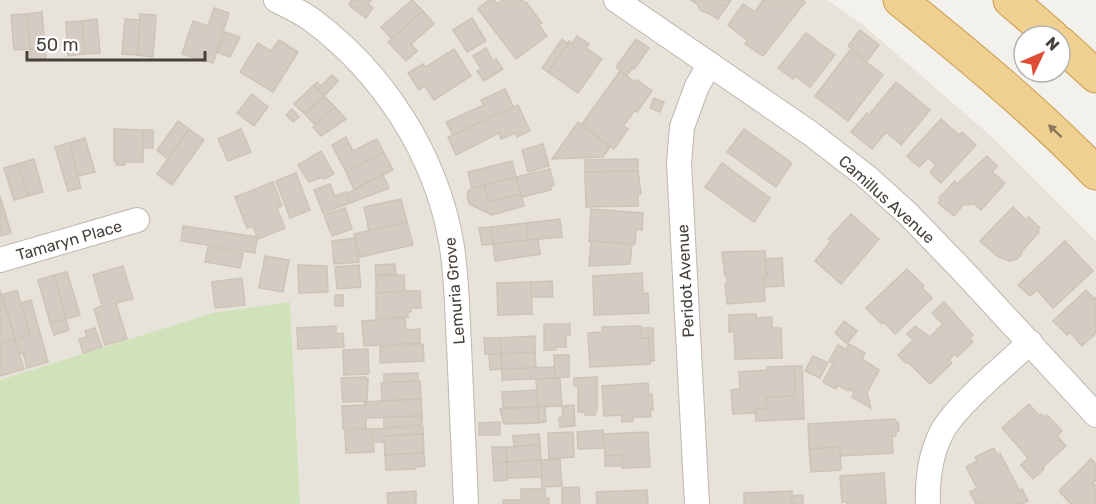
<svg xmlns="http://www.w3.org/2000/svg" width="1096" height="504" viewBox="0 0 1096 504" font-family="Rubik,sans-serif">
  <style>
    .residential { fill: #e7e2da }
    .green { fill: #d0e2b9 }
    .building { fill: #d4ccc2; stroke: #cec4b6; stroke-width: 1.5 }
    .lines { fill: none; stroke-linecap: round; stroke-linejoin: round }
    .minor-casing { stroke: #beb8ae; stroke-width: 26 }
    .trunk-casing { stroke: #cb9b4e; stroke-width: 35 }
    .minor { stroke: #fff; stroke-width: 24 }
    .trunk { stroke: #efd091; stroke-width: 33 }
    .oneway { fill: #8a7a5d }
    .labels { text-anchor: middle; stroke-width: 5; stroke-linejoin: round; paint-order: stroke }
    .street-label { font-size: 16px; fill: #47413a; stroke: #fff }
  </style>
  <rect width="100%" height="100%" fill="#f3f1eb"/>
  <polygon class="residential" points="0,0 827,0 862,24 993,138 1096,241 1096,504 300,504 290,303 77,357 0,380"/>
  <polygon class="green" points="290,302 300,504 0,504 0,380 213,313"/>
  <g class="building">
    <polygon points="352,0 371,0 368,4 373,8 366,18 349,5"/>
    <polygon points="412,0 423,11 392,39 381,27"/>
    <polygon points="489,0 494,0 497,4 503,0 522,0 524,3 526,2 542,23 539,25 547,36 516,59 478,9"/>
    <polygon points="691,0 731,0 718,19 710,14 701,11 697,4"/>
    <polygon points="763,0 802,0 805,2 763,56 745,44 748,41 728,25 743,4 755,12"/>
    <polygon points="214,8 229,13 213,63 182,54 193,21 208,26"/>
    <polygon points="423,11 434,24 411,44 417,51 406,61 388,42"/>
    <polygon points="42,12 45,47 30,49 27,14"/>
    <polygon points="27,14 30,49 14,50 11,15"/>
    <polygon points="140,14 156,15 153,57 137,55"/>
    <polygon points="472,18 486,41 467,52 453,30"/>
    <polygon points="97,19 100,53 84,54 82,21"/>
    <polygon points="125,19 140,20 137,55 122,54"/>
    <polygon points="82,21 84,54 68,56 66,22"/>
    <polygon points="860,30 879,45 867,61 848,46"/>
    <polygon points="225,32 240,37 230,57 217,52"/>
    <polygon points="806,33 835,55 810,87 795,76 793,79 778,68"/>
    <polygon points="577,36 589,44 586,48 602,59 578,93 548,72 569,41 572,44"/>
    <polygon points="562,39 568,44 548,72 542,68"/>
    <polygon points="636,39 649,48 634,69 632,68 627,75 616,67"/>
    <polygon points="279,40 298,52 273,92 240,72 258,43 271,51"/>
    <polygon points="45,47 46,60 31,61 30,49"/>
    <polygon points="486,48 493,61 496,59 503,69 484,81 477,71 481,69 473,56"/>
    <polygon points="454,49 471,76 434,100 425,86 419,90 408,73 423,64 426,67"/>
    <polygon points="850,50 883,75 848,121 815,96"/>
    <polygon points="620,71 635,82 637,80 652,91 637,112 635,110 623,126 628,129 614,149 581,125"/>
    <polygon points="332,75 338,81 324,96 314,85 317,82 321,86"/>
    <polygon points="896,82 930,110 901,145 886,132 872,149 851,132 867,113 869,115"/>
    <polygon points="314,85 324,96 305,114 294,104"/>
    <polygon points="505,89 514,108 453,135 446,122 484,105 481,100"/>
    <polygon points="252,94 268,107 254,126 237,113"/>
    <polygon points="324,96 335,107 315,125 305,114"/>
    <polygon points="654,98 664,102 660,112 650,108"/>
    <polygon points="518,105 530,131 517,137 515,133 501,139 499,133 456,155 448,137"/>
    <polygon points="335,107 346,119 321,136 313,127"/>
    <polygon points="292,109 299,117 293,122 286,115"/>
    <polygon points="941,119 959,135 962,132 976,145 941,183 930,172 936,165 928,158 919,167 907,156"/>
    <polygon points="178,121 189,129 168,159 157,150"/>
    <polygon points="578,122 610,147 603,157 552,159"/>
    <polygon points="114,129 143,130 143,162 125,162 125,165 116,165 116,161 114,161"/>
    <polygon points="189,129 204,140 172,185 157,174"/>
    <polygon points="241,129 251,152 228,161 218,139"/>
    <polygon points="744,129 792,163 776,187 727,152"/>
    <rect x="143" y="130" width="10" height="18"/>
    <polygon points="346,137 353,151 377,139 384,153 346,172 332,145"/>
    <polygon points="85,138 95,172 78,176 69,143"/>
    <polygon points="69,143 81,188 68,191 55,147"/>
    <polygon points="543,144 549,166 528,172 522,150"/>
    <polygon points="321,151 334,174 324,179 323,177 309,182 298,165"/>
    <polygon points="384,153 393,170 354,189 346,172"/>
    <polygon points="987,156 997,166 992,172 1005,183 981,210 974,204 963,205 954,216 938,203 941,200 939,198 955,181 957,184"/>
    <polygon points="34,159 43,192 28,196 18,164"/>
    <polygon points="638,159 638,171 585,172 585,160"/>
    <polygon points="512,161 516,177 472,188 468,172"/>
    <polygon points="722,163 770,198 754,222 705,187"/>
    <polygon points="18,164 28,196 14,200 4,168"/>
    <polygon points="550,169 554,185 551,186 551,190 522,197 516,177"/>
    <polygon points="638,171 641,194 638,194 638,206 586,207 585,172"/>
    <polygon points="296,173 310,210 290,218 276,181"/>
    <polygon points="383,175 389,188 350,203 346,194"/>
    <polygon points="516,177 521,194 488,202 484,185"/>
    <polygon points="273,182 282,206 277,208 285,228 258,239 253,226 247,228 235,197"/>
    <polygon points="330,184 335,196 346,192 350,203 323,213 314,190"/>
    <polygon points="484,185 488,202 521,194 524,206 492,215 469,204 467,194 469,190"/>
    <polygon points="0,196 11,233 0,236"/>
    <polygon points="401,199 407,222 369,231 364,207"/>
    <polygon points="1013,207 1026,220 1029,217 1040,228 1037,231 1039,232 1021,252 1022,253 1017,259 1010,261 997,256 980,241"/>
    <polygon points="345,208 352,229 332,236 324,215"/>
    <polygon points="591,209 643,213 642,230 636,229 635,244 589,241"/>
    <polygon points="851,214 879,239 841,284 815,261 831,241 828,239"/>
    <polygon points="560,219 562,237 528,240 526,223"/>
    <polygon points="407,222 413,245 360,257 354,234"/>
    <polygon points="526,223 528,240 493,244 491,227"/>
    <polygon points="183,226 257,237 255,253 181,241"/>
    <polygon points="491,227 493,244 482,245 479,228"/>
    <polygon points="355,238 359,262 334,264 332,241"/>
    <polygon points="538,239 540,254 495,261 493,244"/>
    <polygon points="591,241 632,244 630,264 589,266"/>
    <polygon points="1065,241 1093,271 1053,308 1037,290 1030,296 1018,285"/>
    <polygon points="208,247 243,253 240,268 205,262"/>
    <polygon points="765,251 767,277 763,277 765,301 727,304 725,284 727,283 727,276 725,276 722,252"/>
    <polygon points="265,256 289,260 283,292 259,288"/>
    <polygon points="782,258 784,286 764,287 763,277 767,277 765,259"/>
    <polygon points="395,264 396,274 376,275 375,265"/>
    <polygon points="298,265 327,266 328,292 299,293"/>
    <polygon points="359,265 361,287 337,289 335,267"/>
    <polygon points="123,266 133,299 116,303 127,339 105,345 94,309 102,306 93,275"/>
    <polygon points="907,269 924,286 922,288 932,298 895,334 884,322 882,324 866,308"/>
    <polygon points="67,272 80,315 66,319 54,275"/>
    <polygon points="642,273 643,294 648,293 649,313 594,315 593,276"/>
    <polygon points="54,275 66,319 50,323 38,280"/>
    <polygon points="404,275 405,291 376,293 376,276"/>
    <polygon points="242,278 245,305 215,308 212,282"/>
    <polygon points="552,281 553,297 531,297 531,282"/>
    <polygon points="531,282 532,314 498,315 497,283"/>
    <polygon points="17,290 30,335 15,339 2,295"/>
    <polygon points="1086,290 1094,299 1096,297 1096,333 1082,346 1070,332 1067,335 1053,321"/>
    <polygon points="0,291 15,339 0,344"/>
    <polygon points="405,291 420,291 421,308 411,308 411,312 408,312 408,317 376,318 376,293"/>
    <rect x="335" y="295" width="8" height="11"/>
    <polygon points="31,300 48,362 27,368 23,353 19,354 15,339 30,335 21,303"/>
    <polygon points="944,302 973,335 970,339 973,342 957,357 954,354 949,360 952,363 930,384 908,362 906,363 898,355 913,340 907,334 915,326 930,337 943,324 932,313"/>
    <polygon points="756,314 756,318 772,317 772,328 781,328 782,358 735,359 734,331 729,332 729,315"/>
    <polygon points="405,318 406,330 420,329 420,343 364,346 362,321"/>
    <polygon points="66,319 69,330 54,335 50,323"/>
    <polygon points="844,321 857,331 847,344 835,333"/>
    <polygon points="544,324 570,324 570,335 566,335 566,347 556,347 556,350 544,350"/>
    <polygon points="336,326 336,334 343,333 344,347 298,349 297,328"/>
    <polygon points="641,326 641,338 649,338 650,364 590,367 588,333 602,332 602,327"/>
    <polygon points="95,328 102,347 83,353 79,339 87,337 85,331"/>
    <polygon points="641,328 653,328 654,361 650,361 649,338 641,338"/>
    <polygon points="535,336 535,352 501,354 500,338"/>
    <polygon points="484,338 500,338 501,354 485,354"/>
    <polygon points="15,339 24,369 0,376 0,344"/>
    <polygon points="423,344 424,361 380,363 380,347"/>
    <polygon points="849,344 865,353 862,359 879,370 867,393 871,408 852,397 854,392 849,389 848,391 838,385 836,389 823,382 833,363 829,361 838,345 846,349"/>
    <polygon points="368,349 369,374 344,375 343,350"/>
    <polygon points="535,352 536,368 502,369 501,354"/>
    <polygon points="489,354 501,354 502,369 490,370"/>
    <polygon points="554,355 569,355 569,377 555,378"/>
    <polygon points="813,356 828,363 820,378 805,371"/>
    <polygon points="794,366 802,366 804,419 756,421 755,409 766,408 766,397 795,396"/>
    <polygon points="794,366 795,396 766,397 766,408 755,409 755,413 733,414 731,390 740,389 739,372 767,370 767,367"/>
    <polygon points="554,367 555,378 502,380 502,369"/>
    <polygon points="418,373 418,381 384,383 384,374"/>
    <polygon points="366,377 366,379 368,379 367,401 343,402 341,378"/>
    <polygon points="597,377 597,411 595,412 595,415 585,415 585,412 578,412 578,386 574,386 574,378"/>
    <polygon points="560,378 562,406 538,407 536,379"/>
    <polygon points="420,381 421,399 382,401 381,383"/>
    <polygon points="648,383 649,395 652,394 653,410 650,410 651,417 633,417 633,421 622,422 622,415 604,416 602,386"/>
    <polygon points="537,390 538,407 503,408 502,392"/>
    <polygon points="421,399 422,416 366,418 366,428 343,429 342,406 365,405 364,402"/>
    <polygon points="1029,404 1039,416 1041,414 1045,417 1047,415 1062,431 1057,436 1066,446 1043,467 1044,469 1033,479 1021,465 1028,458 1002,428"/>
    <polygon points="574,405 575,426 560,427 559,418 563,417 562,406"/>
    <polygon points="545,406 546,422 538,423 538,407"/>
    <polygon points="538,407 538,423 504,424 500,409"/>
    <polygon points="422,416 422,425 384,427 384,417"/>
    <polygon points="895,419 896,422 898,422 899,431 896,431 896,436 892,436 893,453 840,456 840,447 809,449 808,424"/>
    <polygon points="500,422 500,435 479,435 479,423"/>
    <polygon points="423,427 423,434 384,436 384,442 373,442 373,438 371,438 370,429"/>
    <polygon points="370,429 371,438 373,438 374,452 346,453 345,431"/>
    <polygon points="603,430 604,448 578,449 577,432"/>
    <polygon points="573,432 574,457 549,459 548,433"/>
    <polygon points="648,432 650,467 622,468 622,455 605,456 603,434"/>
    <polygon points="423,434 424,453 385,455 384,436"/>
    <polygon points="539,434 540,445 514,446 513,436"/>
    <polygon points="540,445 541,460 507,462 506,447"/>
    <polygon points="492,447 506,447 507,462 493,463"/>
    <polygon points="840,447 841,470 811,472 809,449"/>
    <polygon points="994,448 997,455 1000,453 1019,490 1022,489 1028,501 1022,504 976,504 970,492 977,488 966,467 977,461 975,457"/>
    <polygon points="424,453 425,466 415,467 415,469 386,470 385,455"/>
    <polygon points="622,455 622,466 605,466 605,456"/>
    <polygon points="560,459 562,486 542,487 541,460"/>
    <polygon points="1091,459 1096,464 1096,480 1093,483 1096,486 1096,504 1071,504 1059,491"/>
    <polygon points="541,460 542,477 507,478 507,462"/>
    <polygon points="507,462 507,480 494,481 493,463"/>
    <polygon points="884,473 886,504 847,504 847,502 842,502 840,476"/>
    <polygon points="579,487 580,504 562,504 562,488"/>
    <polygon points="521,489 545,489 546,499 549,498 549,504 503,504 503,500 521,500"/>
    <polygon points="647,490 648,504 597,504 596,492"/>
    <polygon points="416,491 416,504 388,504 387,493"/>
    <polygon points="792,491 792,504 744,504 744,493"/>
    <polygon points="803,495 803,504 792,504 792,496"/>
  </g>
  <g class="lines">
    <defs>
      <g id="minor">
        <path d="M276,0C288,6 301,12 312,20C383,73 435,153 451,241C457,275 457,311 459,345C461,398 464,451 466,504"/>
        <polyline points="616,0 810,133 867,177 908,214 962,270 1096,415"/>
        <polyline points="0,260 137,220"/>
        <polyline points="697,504 679,163 682,127 697,86 710,64"/>
        <path d="M928,504C927,478 931,451 944,428C961,401 1006,365 1030,342"/>
      </g>
      <g id="trunk">
        <path d="M900,0C968,55 1035,110 1096,173"/>
        <polyline points="1010,0 1052,36"/>
        <polyline points="1060,43 1096,76"/>
      </g>
    </defs>
    <use href="#minor" class="minor-casing"/>
    <use href="#trunk" class="trunk-casing"/>
    <use href="#minor" class="minor"/>
    <use href="#trunk" class="trunk"/>
  </g>
  <defs><path id="oneway-solid" d="M-6-.8H1V-3.2L6.5 0L1 3.2V.8H-6Z" transform="scale(1.5)"/></defs>
  <use class="oneway" href="#oneway-solid" transform="translate(1055 131) rotate(-137)"/>
  <g class="labels">
    <g class="street-label">
      <text transform="translate(887 199) rotate(42)" y="6">Camillus Avenue</text>
      <text transform="translate(69 240) rotate(-16)" y="6">Tamaryn Place</text>
      <text transform="translate(685 281) rotate(-93)" y="6">Peridot Avenue</text>
      <text transform="translate(454 291) rotate(-95)" y="6">Lemuria Grove</text>
    </g>
  </g>
  <g transform="translate(1042 54) rotate(46)"><circle r="28" fill="#ffffff" stroke="#b5b3b0" stroke-width="1.5"/>
  <path d="M0-4.5L10 22L0 15L-10 22Z" fill="#e04d36"/>
  <text y="-9" font-size="16" font-weight="bold" text-anchor="middle" fill="#47413a">N</text>
  </g>
  <path d="M27 51v9h178v-9" fill="none" stroke="#47413a" stroke-width="3"/>
  <text x="36" y="51" font-size="18" fill="#47413a" stroke="#ffffff" stroke-width="4.5" paint-order="stroke">50 m</text>
</svg>
